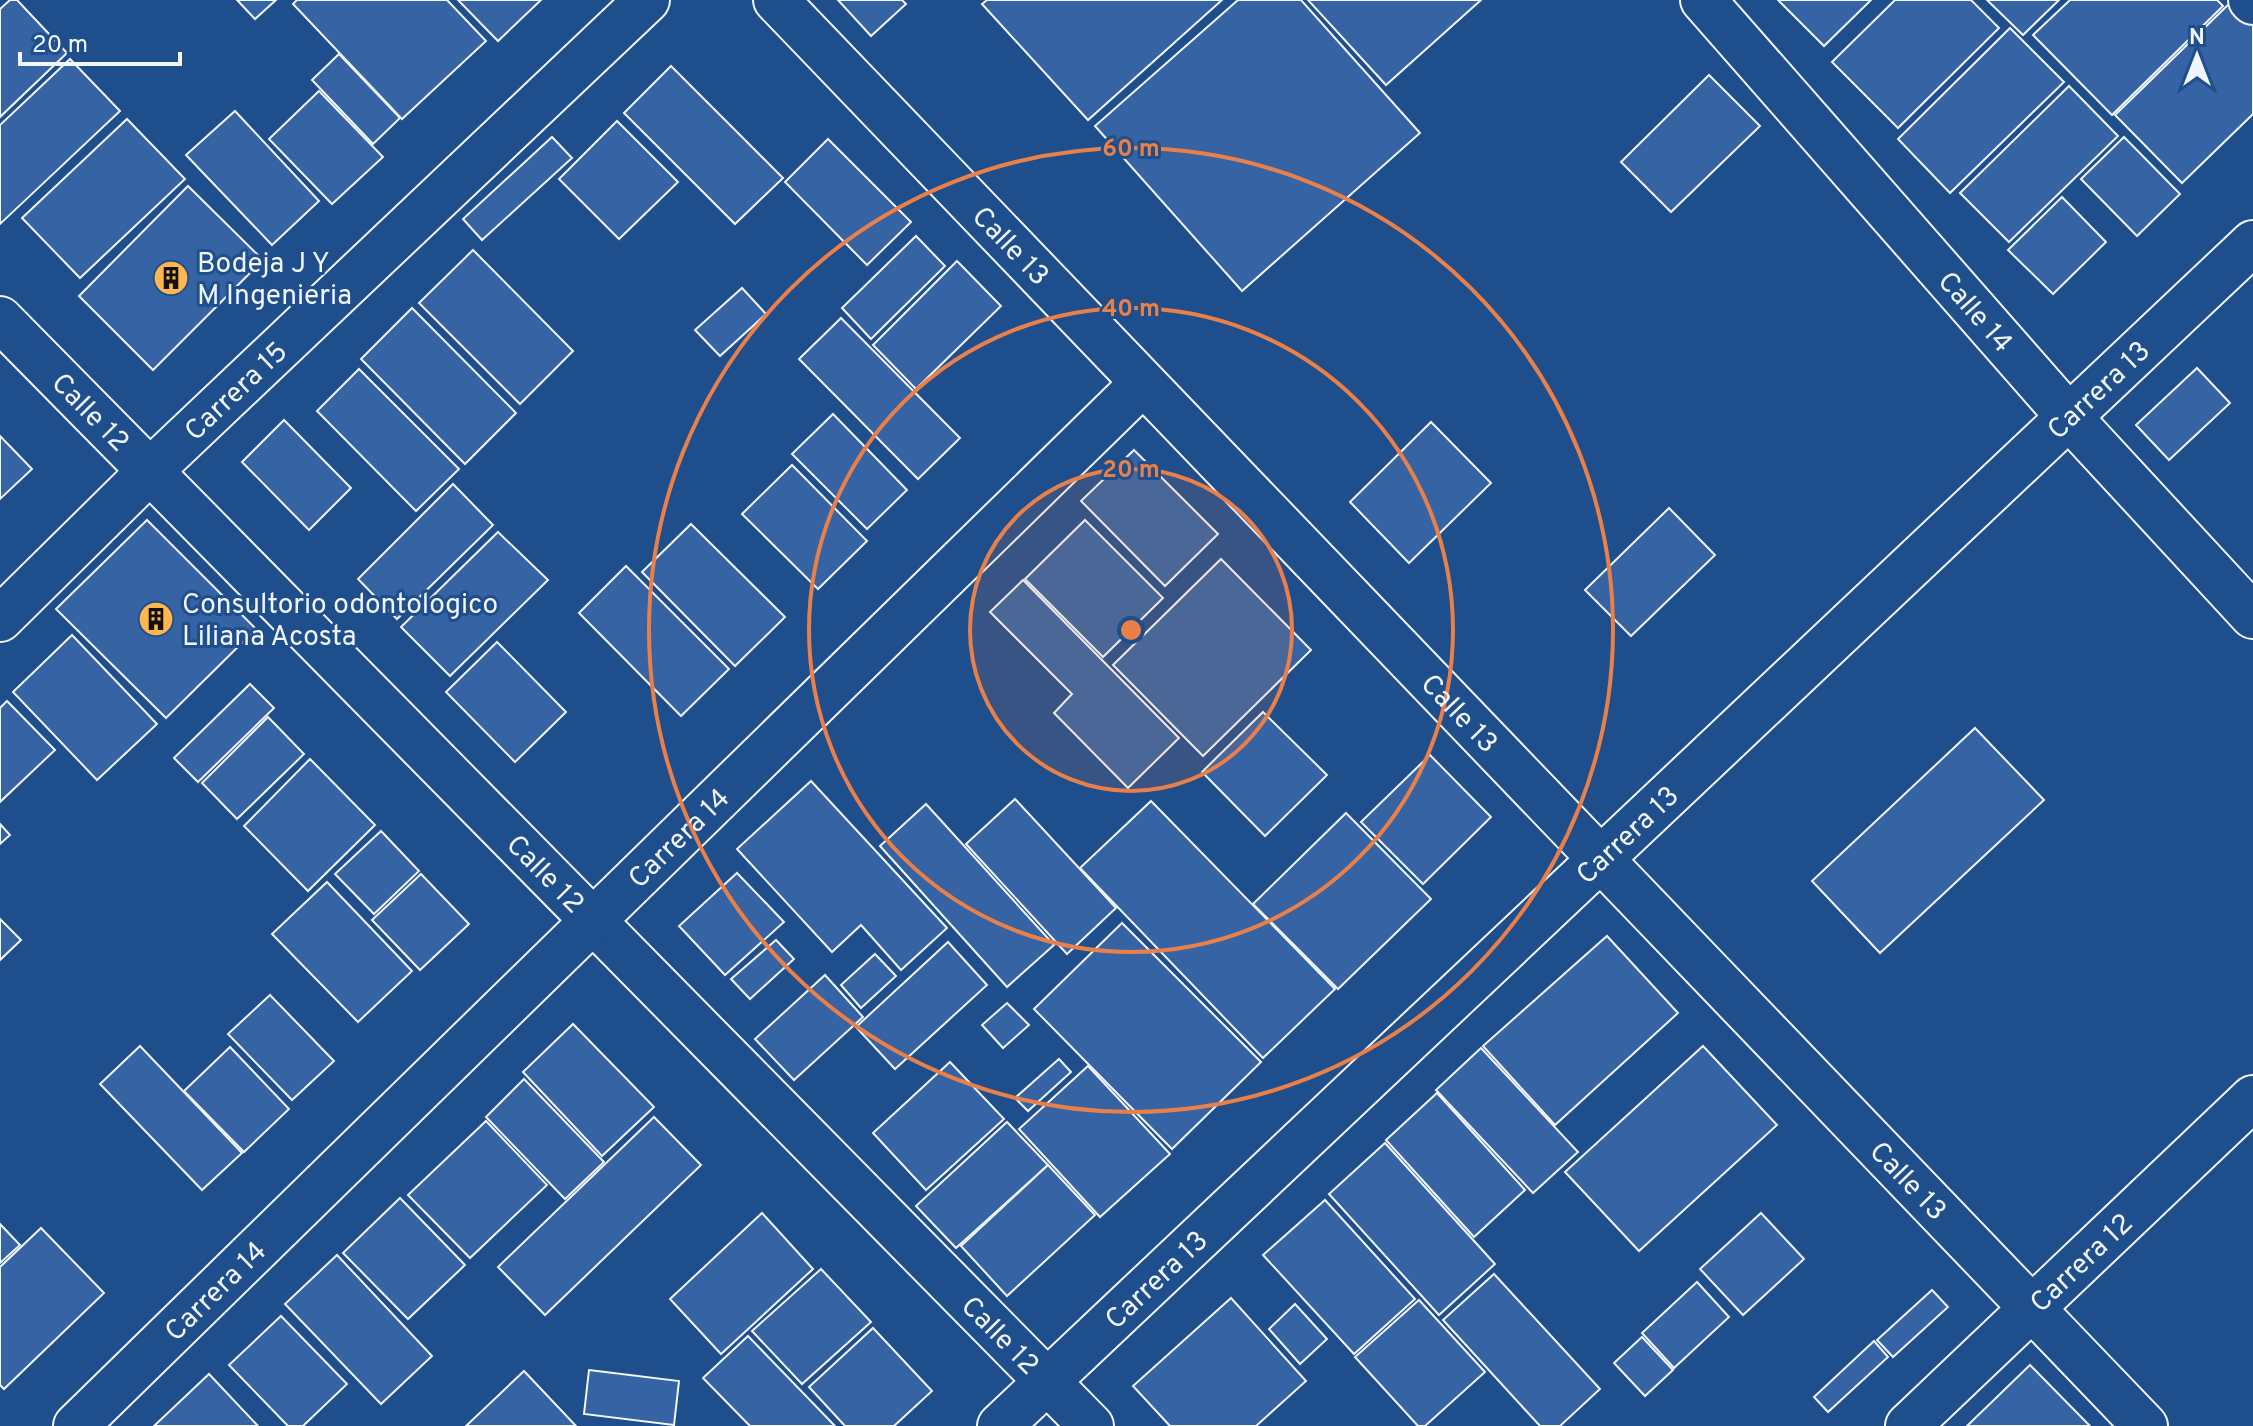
<svg xmlns="http://www.w3.org/2000/svg" width="2253" height="1426" viewBox="0 0 2253 1426" font-family="Overpass,sans-serif">
  <style>
    .building { fill: #3563a3; stroke: #f2f6ff; stroke-width: 2 }
    .lines { fill: none; stroke-linecap: round; stroke-linejoin: round }
    .minor-casing { stroke: #f2f6ff; stroke-width: 48 }
    .minor { stroke: #1f4e8c; stroke-width: 44 }
    .ring { fill: none; stroke: #ea8049; stroke-width: 4 }
    .labels { text-anchor: middle; stroke-width: 6; stroke-linejoin: round; paint-order: stroke }
    .street-label { font-size: 28px; fill: #f2f6ff; stroke: #1f4e8c }
    .poi-label { font-size: 28px; fill: #f2f6ff; stroke: #1f4e8c; text-anchor: start }
    .centre { fill: #ea8049; stroke: #1f4e8c; stroke-width: 4 }
    .ring-label { font-size: 24px; text-anchor: middle; font-weight: bold; fill: #ea8049; stroke: #1f4e8c; stroke-width: 6; stroke-linejoin: round; paint-order: stroke }
  </style>
  <rect width="100%" height="100%" fill="#1f4e8c"/>
  <g class="building">
    <polygon points="10,0 17,0 67,53 0,117 0,9"/>
    <polygon points="237,0 276,0 255,19"/>
    <polygon points="297,0 447,0 486,41 402,119 293,4"/>
    <polygon points="458,0 541,0 498,41"/>
    <polygon points="838,0 902,0 906,4 871,36"/>
    <polygon points="987,0 1222,0 1088,120 982,4"/>
    <polygon points="1238,0 1301,0 1420,133 1242,291 1095,126"/>
    <polygon points="1308,0 1481,0 1386,85"/>
    <polygon points="1778,0 1871,0 1824,46"/>
    <polygon points="1895,0 1971,0 1999,28 1898,128 1832,62"/>
    <polygon points="1987,0 2059,0 2023,35"/>
    <polygon points="2070,0 2217,0 2223,6 2112,115 2033,35"/>
    <polygon points="2233,0 2253,20 2253,114 2182,183 2115,115"/>
    <polygon points="2010,28 2064,82 1950,193 1898,139"/>
    <polygon points="339,54 400,118 373,144 312,80"/>
    <polygon points="70,59 120,111 0,224 0,125"/>
    <polygon points="671,66 783,178 735,224 624,113"/>
    <polygon points="1709,75 1760,126 1671,212 1621,162"/>
    <polygon points="2069,86 2118,136 2009,242 1960,193"/>
    <polygon points="319,91 383,157 332,204 269,139"/>
    <polygon points="235,111 319,201 272,245 186,155"/>
    <polygon points="127,119 185,179 80,278 22,218"/>
    <polygon points="617,121 678,182 619,239 559,179"/>
    <polygon points="552,137 572,158 482,240 463,219"/>
    <polygon points="2124,137 2180,194 2137,236 2081,179"/>
    <polygon points="828,139 911,222 867,265 785,182"/>
    <polygon points="188,186 263,260 153,370 79,296"/>
    <polygon points="2062,197 2106,242 2053,294 2008,250"/>
    <polygon points="916,236 945,266 871,339 842,308"/>
    <polygon points="473,250 573,351 520,404 419,303"/>
    <polygon points="957,261 1001,306 916,389 873,345"/>
    <polygon points="742,288 766,314 720,356 695,330"/>
    <polygon points="412,308 516,413 465,464 361,359"/>
    <polygon points="841,318 960,438 918,479 799,359"/>
    <polygon points="2197,368 2230,403 2169,460 2136,425"/>
    <polygon points="359,369 459,469 416,511 317,411"/>
    <polygon points="833,414 907,490 867,529 792,454"/>
    <polygon points="284,420 351,488 309,530 242,462"/>
    <polygon points="1431,422 1491,483 1409,563 1350,502"/>
    <polygon points="0,436 32,469 0,499"/>
    <polygon points="1134,450 1218,534 1165,586 1081,501"/>
    <polygon points="792,465 867,541 818,589 742,514"/>
    <polygon points="453,484 493,525 397,619 358,579"/>
    <polygon points="1669,508 1715,555 1631,636 1585,590"/>
    <polygon points="147,520 256,629 166,718 56,609"/>
    <polygon points="1085,520 1163,598 1103,657 1025,579"/>
    <polygon points="691,524 785,617 735,666 642,572"/>
    <polygon points="498,532 548,580 450,676 401,627"/>
    <polygon points="1221,559 1311,650 1203,756 1113,665"/>
    <polygon points="626,566 729,669 681,716 579,613"/>
    <polygon points="1023,580 1179,738 1128,788 1054,713 1072,694 990,612"/>
    <polygon points="72,635 157,724 97,780 13,692"/>
    <polygon points="497,642 566,712 515,762 446,692"/>
    <polygon points="250,684 274,708 198,782 174,758"/>
    <polygon points="7,701 55,750 0,802 0,708"/>
    <polygon points="1263,712 1327,775 1265,836 1202,772"/>
    <polygon points="268,717 304,754 237,819 202,783"/>
    <polygon points="1975,728 2044,800 1880,953 1812,881"/>
    <polygon points="1430,755 1491,817 1423,884 1361,822"/>
    <polygon points="310,759 375,825 308,891 244,826"/>
    <polygon points="811,781 947,928 901,970 861,925 832,952 737,849"/>
    <polygon points="1015,799 1116,908 1067,954 966,844"/>
    <polygon points="1151,801 1335,989 1263,1058 1080,868"/>
    <polygon points="926,804 1054,945 1007,987 880,846"/>
    <polygon points="1346,813 1431,899 1338,989 1253,904"/>
    <polygon points="0,824 10,835 0,844"/>
    <polygon points="381,831 419,871 374,914 335,874"/>
    <polygon points="737,873 784,922 725,975 679,926"/>
    <polygon points="421,874 469,924 420,970 372,920"/>
    <polygon points="327,882 412,971 358,1022 272,934"/>
    <polygon points="0,919 21,940 0,960"/>
    <polygon points="1122,923 1261,1062 1172,1149 1034,1009"/>
    <polygon points="1607,936 1678,1013 1555,1125 1483,1046"/>
    <polygon points="776,940 794,959 750,999 731,979"/>
    <polygon points="948,942 987,985 895,1069 856,1027"/>
    <polygon points="875,954 896,976 861,1008 841,985"/>
    <polygon points="825,975 863,1017 794,1080 755,1039"/>
    <polygon points="270,995 334,1061 292,1100 228,1034"/>
    <polygon points="1007,1003 1029,1025 1003,1048 982,1025"/>
    <polygon points="573,1024 654,1107 602,1156 523,1072"/>
    <polygon points="140,1046 242,1153 202,1190 100,1084"/>
    <polygon points="1703,1046 1777,1125 1639,1251 1565,1172"/>
    <polygon points="230,1047 289,1109 244,1152 184,1091"/>
    <polygon points="1481,1048 1578,1152 1533,1193 1436,1090"/>
    <polygon points="1059,1059 1071,1072 1028,1111 1015,1098"/>
    <polygon points="950,1062 1004,1119 926,1190 873,1133"/>
    <polygon points="1088,1066 1170,1154 1100,1217 1019,1129"/>
    <polygon points="524,1079 604,1162 565,1199 486,1117"/>
    <polygon points="1437,1093 1525,1190 1474,1237 1386,1140"/>
    <polygon points="654,1117 701,1165 545,1315 498,1267"/>
    <polygon points="486,1121 547,1185 470,1258 408,1195"/>
    <polygon points="1007,1122 1048,1165 956,1248 916,1206"/>
    <polygon points="1385,1143 1495,1264 1439,1315 1329,1194"/>
    <polygon points="1048,1165 1095,1215 1007,1296 961,1246"/>
    <polygon points="400,1198 465,1265 408,1319 343,1253"/>
    <polygon points="1325,1200 1415,1299 1354,1354 1263,1255"/>
    <polygon points="762,1213 813,1269 721,1354 670,1299"/>
    <polygon points="1761,1213 1804,1259 1743,1315 1700,1269"/>
    <polygon points="0,1224 20,1245 0,1263"/>
    <polygon points="41,1228 104,1293 4,1389 0,1385 0,1267"/>
    <polygon points="337,1255 432,1356 381,1404 285,1304"/>
    <polygon points="821,1269 871,1322 802,1384 752,1331"/>
    <polygon points="1494,1274 1600,1389 1560,1426 1540,1426 1443,1320"/>
    <polygon points="1697,1282 1729,1317 1674,1368 1642,1333"/>
    <polygon points="1932,1290 1948,1307 1893,1357 1877,1340"/>
    <polygon points="1231,1298 1306,1381 1256,1426 1170,1426 1133,1386"/>
    <polygon points="1419,1300 1485,1372 1425,1426 1418,1426 1355,1357"/>
    <polygon points="1295,1304 1327,1339 1300,1364 1269,1329"/>
    <polygon points="281,1316 347,1384 303,1426 288,1426 229,1365"/>
    <polygon points="873,1328 932,1391 894,1426 845,1426 809,1387"/>
    <polygon points="748,1336 835,1426 750,1426 703,1378"/>
    <polygon points="1642,1337 1673,1370 1645,1396 1614,1363"/>
    <polygon points="1874,1341 1888,1357 1828,1412 1814,1397"/>
    <polygon points="2030,1365 2090,1426 1967,1426"/>
    <polygon points="589,1370 679,1381 674,1425 584,1414"/>
    <polygon points="524,1371 576,1426 466,1426"/>
    <polygon points="209,1374 258,1426 154,1426"/>
  </g>
  <g class="lines">
    <defs>
      <g id="minor">
        <path id="s1" d="M776,0L2145,1426"/>
        <path id="s2" d="M1703,0L2069,417L2253,616"/>
        <polyline points="2251,0 2253,2"/>
        <path id="s3" d="M0,319L1091,1426"/>
        <path id="s4" d="M0,619L150,471L647,0"/>
        <path id="s5" d="M76,1426L1143,383"/>
        <path id="s6" d="M1000,1426L2253,243"/>
        <path id="s7" d="M1908,1426L2253,1098"/>
      </g>
    </defs>
    <use href="#minor" class="minor-casing"/>
    <use href="#minor" class="minor"/>
  </g>
  <circle cx="1131" cy="630" r="161" fill="#ea8049" fill-opacity=".12"/>
  <g class="ring">
    <circle cx="1131" cy="630" r="161"/>
    <circle cx="1131" cy="630" r="322"/>
    <circle cx="1131" cy="630" r="482"/>
  </g>
  <defs>
    <symbol id="building-disc" viewBox="-11 -11 22 22"><circle r="9.5" fill="#ffb74d" stroke="#1f4e8c"/><path d="M-4-6H4V6H1V3H-1V6H-4ZM-2.5-4.3h1.7v1.8h-1.7ZM.8-4.3h1.7v1.8H.8ZM-2.5-1h1.7V.8h-1.7ZM.8-1h1.7V.8H.8Z" fill="#111"/></symbol>
  </defs>
  <g fill-rule="evenodd">
    <use href="#building-disc" x="151" y="258" width="40" height="40"/>
    <use href="#building-disc" x="136" y="599" width="40" height="40"/>
  </g>
  <g class="labels">
    <g class="street-label">
      <text dy="10" stroke="none"><textPath href="#s1" startOffset="340">Calle 13</textPath></text>
      <text dy="10" stroke="none"><textPath href="#s2" startOffset="414">Calle 14</textPath></text>
      <text dy="10" stroke="none"><textPath href="#s6" startOffset="1510">Carrera 13</textPath></text>
      <text dy="10" stroke="none"><textPath href="#s4" startOffset="328">Carrera 15</textPath></text>
      <text dy="10" stroke="none"><textPath href="#s3" startOffset="130">Calle 12</textPath></text>
      <text dy="10" stroke="none"><textPath href="#s1" startOffset="988">Calle 13</textPath></text>
      <text dy="10" stroke="none"><textPath href="#s6" startOffset="862">Carrera 13</textPath></text>
      <text dy="10" stroke="none"><textPath href="#s5" startOffset="842">Carrera 14</textPath></text>
      <text dy="10" stroke="none"><textPath href="#s3" startOffset="778">Calle 12</textPath></text>
      <text dy="10" stroke="none"><textPath href="#s1" startOffset="1636">Calle 13</textPath></text>
      <text dy="10" stroke="none"><textPath href="#s7" startOffset="238">Carrera 12</textPath></text>
      <text dy="10" stroke="none"><textPath href="#s6" startOffset="214">Carrera 13</textPath></text>
      <text dy="10" stroke="none"><textPath href="#s5" startOffset="194">Carrera 14</textPath></text>
      <text dy="10" stroke="none"><textPath href="#s3" startOffset="1426">Calle 12</textPath></text>
    </g>
    <g class="poi-label">
      <text x="197" y="272">Bodeja J Y<tspan x="197" dy="32">M Ingenieria</tspan></text>
      <text x="182" y="613">Consultorio odontologico<tspan x="182" dy="32">Liliana Acosta</tspan></text>
    </g>
  </g>
  <circle cx="1131" cy="630" r="12" class="centre"/>
  <g class="ring-label">
    <text x="1131" y="156">60 m</text>
    <text x="1131" y="316">40 m</text>
    <text x="1131" y="477">20 m</text>
  </g>
  <g transform="translate(2197 56)" stroke="#1f4e8c" stroke-width="6" paint-order="stroke">
  <path d="M0-6L14 30L0 20L-14 30Z" fill="#f2f6ff"/>
  <text y="-12" font-size="22" font-weight="bold" text-anchor="middle" fill="#f2f6ff">N</text>
  </g>
  <path d="M20 52v12h160v-12" fill="none" stroke="#f2f6ff" stroke-width="4"/>
  <text x="32" y="52" font-size="24" fill="#f2f6ff" stroke="#1f4e8c" stroke-width="6" paint-order="stroke">20 m</text>
</svg>
